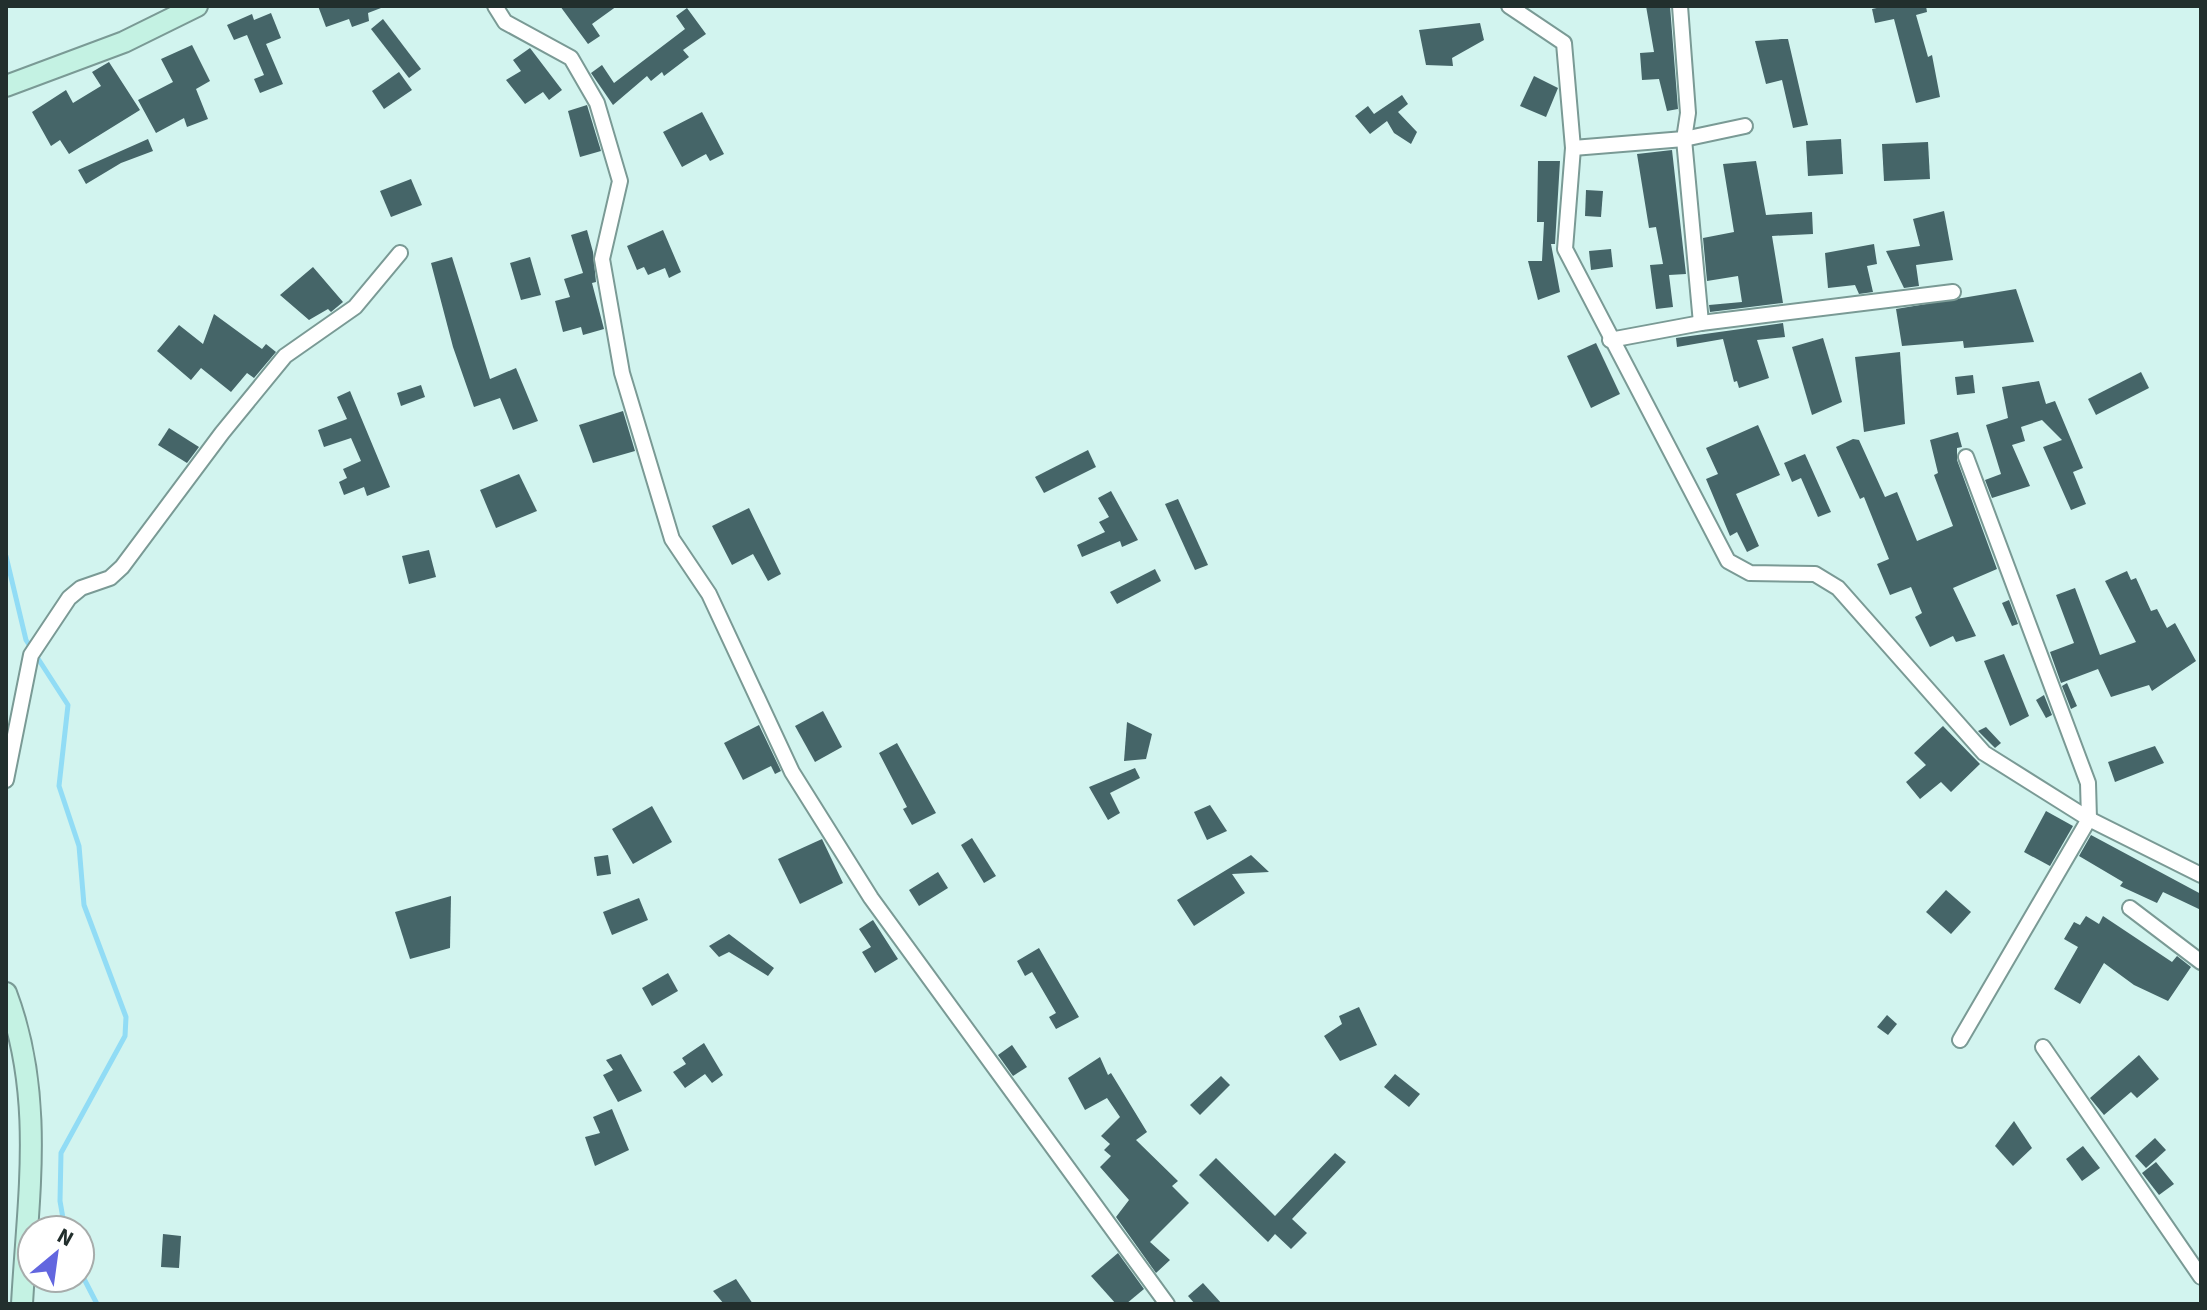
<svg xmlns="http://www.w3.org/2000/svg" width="2207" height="1310" viewBox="0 0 2207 1310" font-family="'Source Sans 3',sans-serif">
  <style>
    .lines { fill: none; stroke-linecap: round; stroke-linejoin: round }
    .stream { stroke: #91dcf5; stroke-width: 5 }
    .building { fill: #456568 }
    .street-casing { stroke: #7a9a95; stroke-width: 18 }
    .secondary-casing { stroke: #7a9a95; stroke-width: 24 }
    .street { stroke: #fff; stroke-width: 14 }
    .secondary { stroke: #c4f2e3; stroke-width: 20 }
  </style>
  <rect width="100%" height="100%" fill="#d2f4ef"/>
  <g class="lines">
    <g class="stream">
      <polyline points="6,556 26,640 68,705 59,786 79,846 84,905 126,1017 125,1036 61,1153 60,1201 65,1230"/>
      <polyline points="80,1271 97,1304"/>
    </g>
  </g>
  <g class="building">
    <polygon points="318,6 381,6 381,8 368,13 369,21 352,27 349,19 326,27"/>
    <polygon points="560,6 617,6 592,24 600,36 588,44"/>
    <polygon points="1646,6 1670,6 1678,109 1667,111 1659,79 1642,80 1640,53 1654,52"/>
    <polygon points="1886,6 1926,6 1927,12 1916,15 1928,57 1932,55 1940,97 1916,103 1894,19 1875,23 1872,9"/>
    <polygon points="687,8 706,34 683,50 689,57 664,76 662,72 651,81 647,76 613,105 591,73 602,65 614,83 685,29 676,16"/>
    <polygon points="271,13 281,38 266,44 283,84 260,93 254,79 264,75 247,35 234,40 227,25 252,14 254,20"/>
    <polygon points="383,19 421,69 409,78 371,29"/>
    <polygon points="1480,23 1484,40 1452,58 1453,66 1426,65 1419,30"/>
    <polygon points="1782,39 1788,39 1808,125 1793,128 1782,80 1766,84 1755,41"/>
    <polygon points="192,45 210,81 196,89 208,119 187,127 184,118 156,133 138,100 173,82 161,59"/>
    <polygon points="530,48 562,90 549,100 543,92 525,104 506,80 521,71 513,60"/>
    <polygon points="109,62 140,110 69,154 60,140 51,146 32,112 66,90 73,103 101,86 92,72"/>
    <polygon points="399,72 412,90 384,109 372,91"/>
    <polygon points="1534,76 1558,88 1546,117 1520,106"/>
    <polygon points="1402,95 1408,104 1398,112 1417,132 1411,144 1394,133 1387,121 1370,134 1355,116 1368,106 1374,114"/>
    <polygon points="587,105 601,151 580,157 568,111"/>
    <polygon points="702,112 724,154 710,161 706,154 682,167 663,132"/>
    <polygon points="148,139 153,151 121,163 86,184 78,170"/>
    <polygon points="1841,139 1843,174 1808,176 1806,141"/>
    <polygon points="1928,142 1930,179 1884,181 1882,144"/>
    <polygon points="1672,150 1686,274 1669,275 1673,307 1656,309 1650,265 1663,264 1656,227 1649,228 1637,154"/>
    <polygon points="1538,161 1560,161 1555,244 1551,244 1560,292 1538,300 1528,261 1542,261 1544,222 1537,222"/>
    <polygon points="1756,161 1766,215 1812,212 1813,234 1772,236 1783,303 1710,312 1709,305 1742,302 1738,276 1707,281 1703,238 1734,232 1723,164"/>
    <polygon points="411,179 422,205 391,217 380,191"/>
    <polygon points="1586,190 1603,191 1601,217 1585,216"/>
    <polygon points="1944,211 1953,260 1916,265 1919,286 1904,288 1886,251 1920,246 1913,219"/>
    <polygon points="587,230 593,252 596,282 592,283 604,329 583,335 581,327 563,332 555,301 570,297 564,279 583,273 571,235"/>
    <polygon points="663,230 681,272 669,278 665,268 648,275 644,267 637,270 627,246"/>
    <polygon points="1874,244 1877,264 1867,266 1873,292 1859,294 1855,285 1828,288 1825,253"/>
    <polygon points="1611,249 1613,267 1591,270 1589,251"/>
    <polygon points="452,257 490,379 516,368 538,421 513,430 500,398 474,407 453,347 431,263"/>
    <polygon points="530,257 541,295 521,300 510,263"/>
    <polygon points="313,267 343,302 331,312 328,309 309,320 280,295"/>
    <polygon points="2016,289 2034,342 1964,348 1963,341 1902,346 1896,309"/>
    <polygon points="214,314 262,349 266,344 276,352 254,378 247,373 231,392 201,368 191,380 157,351 179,325 203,344"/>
    <polygon points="1783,323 1785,337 1757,340 1769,378 1739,388 1737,381 1734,382 1723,339 1677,347 1676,338"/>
    <polygon points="1823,338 1842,402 1812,415 1792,347"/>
    <polygon points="1596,343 1620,394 1591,408 1567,356"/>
    <polygon points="1900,352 1905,424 1864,432 1855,357"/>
    <polygon points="2141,372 2149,388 2096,415 2088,399"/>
    <polygon points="1973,375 1975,393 1957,395 1955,377"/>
    <polygon points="2039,381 2046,404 2055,401 2083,468 2073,472 2086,504 2071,510 2043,447 2062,440 2042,420 2021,427 2025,441 2012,445 2030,486 1992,498 1985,480 2001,474 1986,425 2008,418 2002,387"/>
    <polygon points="421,385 425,397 401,406 397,393"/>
    <polygon points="350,391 390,487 367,496 364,487 344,495 339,482 347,478 343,469 361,461 351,438 324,447 318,430 347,419 337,397"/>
    <polygon points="623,411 635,451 593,463 579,425"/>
    <polygon points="1758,425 1780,475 1736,494 1759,546 1747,552 1737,532 1730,536 1706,479 1718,474 1706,448"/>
    <polygon points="169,428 199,447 187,463 158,445"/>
    <polygon points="1958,432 1962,447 1957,448 1957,460 1997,569 1953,588 1976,636 1956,642 1953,636 1930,647 1915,617 1922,613 1911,587 1890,595 1877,564 1889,559 1864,497 1860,499 1836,447 1853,439 1859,440 1885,497 1897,492 1917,541 1953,526 1934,475 1938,473 1930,440"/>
    <polygon points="1088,450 1096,467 1044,493 1035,477"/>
    <polygon points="1805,454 1831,512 1818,517 1801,478 1792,482 1784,463"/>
    <polygon points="519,474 537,511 496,528 480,490"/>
    <polygon points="1111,491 1138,540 1122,547 1120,541 1082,557 1077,545 1105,532 1099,522 1109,517 1098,498"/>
    <polygon points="1178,499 1208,565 1195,570 1165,504"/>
    <polygon points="749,508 781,574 768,581 753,554 732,565 712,526"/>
    <polygon points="429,550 436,577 409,584 402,556"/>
    <polygon points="1155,569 1161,581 1117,604 1110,592"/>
    <polygon points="2127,571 2131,580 2136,578 2151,611 2157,609 2167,628 2175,623 2196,661 2152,691 2149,685 2111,697 2098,669 2061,683 2050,652 2074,643 2056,595 2075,588 2100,655 2136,642 2105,581"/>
    <polygon points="2009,600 2018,624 2012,626 2002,603"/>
    <polygon points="2004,654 2029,716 2010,726 1984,661"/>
    <polygon points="2067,683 2077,706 2071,709 2062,686"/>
    <polygon points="2044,695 2052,715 2046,718 2036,700"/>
    <polygon points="823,711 842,747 815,762 795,726"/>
    <polygon points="1127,722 1152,734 1146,759 1124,761"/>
    <polygon points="759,725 781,771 775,774 771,766 743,780 724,743"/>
    <polygon points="1943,726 1980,764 1951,792 1941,782 1920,799 1906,782 1926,765 1914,753"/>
    <polygon points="1986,727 2001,743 1995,748 1978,731"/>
    <polygon points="897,743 936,813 912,825 903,809 907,807 879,753"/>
    <polygon points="2155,746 2164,763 2115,782 2108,762"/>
    <polygon points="1135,768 1140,778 1110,793 1120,813 1108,820 1089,787"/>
    <polygon points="1210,805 1227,831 1207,840 1194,812"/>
    <polygon points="652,806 672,842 633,864 612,829"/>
    <polygon points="2046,811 2073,826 2050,866 2024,852"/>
    <polygon points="2091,835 2201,894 2201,910 2163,892 2157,903 2120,886 2123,882 2079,856"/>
    <polygon points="972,838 996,876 984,883 961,845"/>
    <polygon points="822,839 843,883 800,904 778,859"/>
    <polygon points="608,855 611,874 597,876 594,857"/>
    <polygon points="1251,855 1269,872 1232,874 1245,893 1194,926 1177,900"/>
    <polygon points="938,872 948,888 919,906 909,890"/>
    <polygon points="1946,890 1971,912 1951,934 1926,912"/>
    <polygon points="451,896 450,948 410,959 395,912"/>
    <polygon points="639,898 648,920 612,935 603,912"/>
    <polygon points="2086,916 2099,924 2103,916 2172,962 2177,956 2191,967 2168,1001 2134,985 2104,963 2080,1004 2054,989 2078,947 2064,939 2074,922 2080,925"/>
    <polygon points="873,920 898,959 875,973 862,952 871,947 859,929"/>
    <polygon points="729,934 774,968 768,976 729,952 719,957 709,946"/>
    <polygon points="1039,948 1079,1017 1056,1029 1049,1017 1056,1013 1032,972 1025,976 1017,961"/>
    <polygon points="668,973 678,991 652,1006 642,988"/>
    <polygon points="1359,1007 1377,1045 1340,1061 1324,1036 1342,1024 1339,1016"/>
    <polygon points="1887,1015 1897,1024 1888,1035 1877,1027"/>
    <polygon points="704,1043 723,1075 712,1083 705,1074 685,1088 673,1072 686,1064 682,1058"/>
    <polygon points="1012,1045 1027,1067 1013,1076 998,1055"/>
    <polygon points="621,1054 642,1091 618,1102 603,1075 613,1070 606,1060"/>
    <polygon points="2139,1055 2159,1079 2137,1098 2131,1092 2104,1115 2090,1098"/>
    <polygon points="1100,1057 1108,1075 1111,1073 1147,1132 1136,1140 1178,1181 1172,1186 1189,1203 1150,1242 1170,1260 1156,1273 1116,1217 1129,1200 1100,1167 1111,1156 1104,1150 1110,1144 1101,1136 1120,1117 1107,1098 1085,1110 1068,1078"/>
    <polygon points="1395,1074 1420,1094 1409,1107 1384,1087"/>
    <polygon points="1221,1076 1230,1085 1200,1115 1190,1105"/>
    <polygon points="612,1109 629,1150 595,1166 585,1137 600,1133 593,1117"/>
    <polygon points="2014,1121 2032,1148 2013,1166 1995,1146"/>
    <polygon points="2155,1138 2166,1150 2146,1168 2135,1156"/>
    <polygon points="2083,1146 2100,1168 2082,1181 2066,1159"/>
    <polygon points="1335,1153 1346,1162 1292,1219 1307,1233 1291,1249 1275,1234 1268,1242 1199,1175 1216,1158 1275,1216"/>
    <polygon points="2156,1162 2174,1184 2159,1195 2142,1173"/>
    <polygon points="163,1234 181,1236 179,1268 161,1267"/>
    <polygon points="1118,1253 1144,1289 1126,1304 1116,1304 1091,1276"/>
    <polygon points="736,1279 753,1304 724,1304 713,1291"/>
    <polygon points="1203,1283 1222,1304 1195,1304 1188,1296"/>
  </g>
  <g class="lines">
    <defs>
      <g id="street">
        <polyline points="495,6 505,22 571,58 597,103 620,181 602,259 622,373 672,539 709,594 792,772 871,898 1167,1304"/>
        <polyline points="1509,6 1564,43 1573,148 1565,249 1728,561 1750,573 1815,574 1838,588 1984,753 2089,819 2201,875"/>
        <polyline points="1680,6 1688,113 1684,139 1701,323"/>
        <polyline points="1573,148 1684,139 1745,126"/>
        <polyline points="1610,340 1701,323 1953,292"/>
        <polyline points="6,780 31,655 69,598 81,588 110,578 122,567 222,433 285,356 355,307 400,253"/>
        <polyline points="2130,908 2201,962"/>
        <polyline points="1960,1040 2089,819 2088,783 1966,457"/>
        <polyline points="2043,1047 2201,1277"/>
      </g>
      <g id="secondary">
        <polyline points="6,86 124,42 197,6"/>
        <path d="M6,993C45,1096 28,1196 22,1304"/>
      </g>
    </defs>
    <use href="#street" class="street-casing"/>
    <use href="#secondary" class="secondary-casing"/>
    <use href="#street" class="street"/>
    <use href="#secondary" class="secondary"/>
  </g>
  <rect width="2207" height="1310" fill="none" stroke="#222f2d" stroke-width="16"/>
  <g transform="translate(56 1254) rotate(29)"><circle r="38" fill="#ffffff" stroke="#a7acab" stroke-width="2"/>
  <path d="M0-6L14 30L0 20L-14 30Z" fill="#6266df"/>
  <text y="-12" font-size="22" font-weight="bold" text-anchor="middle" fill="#222f2d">N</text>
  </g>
</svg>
